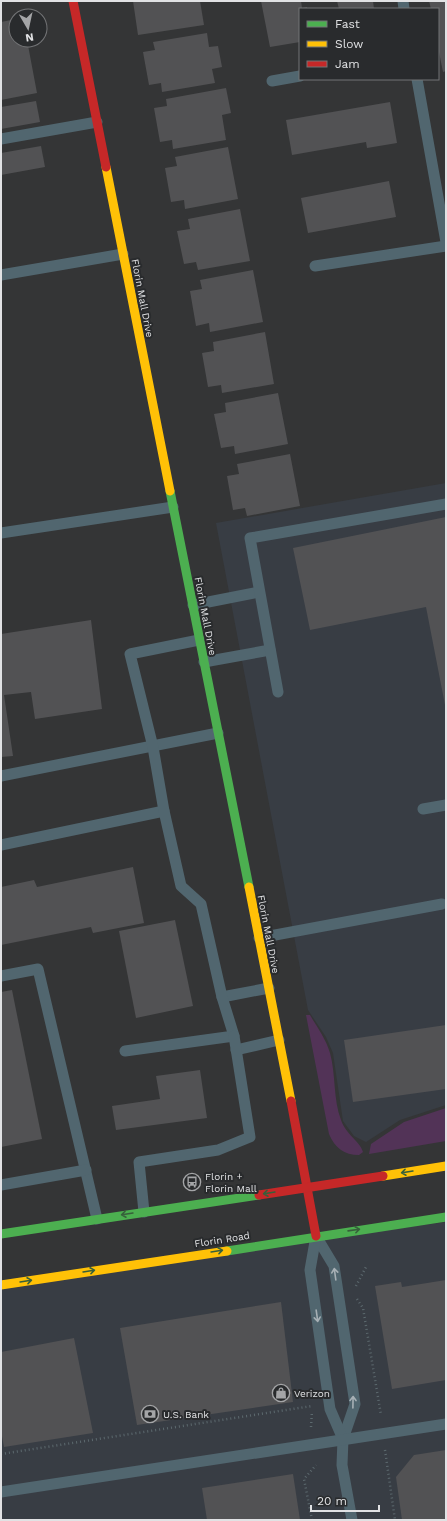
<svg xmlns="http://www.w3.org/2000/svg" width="447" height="1521" viewBox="0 0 447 1521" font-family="'Work Sans',sans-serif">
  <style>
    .built { fill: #383d44 }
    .green { fill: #523357 }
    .building { fill: #525254 }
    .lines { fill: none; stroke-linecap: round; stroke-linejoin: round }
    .path { stroke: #5c696e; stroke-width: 2.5; stroke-dasharray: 1 3; stroke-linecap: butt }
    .lane { stroke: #51666f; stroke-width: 11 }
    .fast { stroke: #4caf50; stroke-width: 9 }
    .slow { stroke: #ffc107; stroke-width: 9 }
    .jam { stroke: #c62828; stroke-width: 9 }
    .oneway { stroke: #37603b }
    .oneway2 { stroke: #a7b0b5 }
    .labels { text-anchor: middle; stroke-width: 4; stroke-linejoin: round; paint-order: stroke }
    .street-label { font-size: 10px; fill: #e1e2e4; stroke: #292b2d }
    .poi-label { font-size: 10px; fill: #e1e2e4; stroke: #292b2d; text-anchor: start }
  </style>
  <rect width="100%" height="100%" fill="#343536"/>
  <g class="built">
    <polygon points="446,483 446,1105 400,1120 366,1142 354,1136 343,1121 333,1053 326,1037 308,1010 216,523"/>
    <polygon points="446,1222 446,1520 1,1520 1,1283"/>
  </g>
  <g class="green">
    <path d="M306,1015H310C317,1027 326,1039 330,1053C336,1075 333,1099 341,1120C346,1135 360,1141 363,1152L359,1155C344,1155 335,1148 329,1134Z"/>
    <polygon points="446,1108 446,1141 369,1154 371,1144 404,1122"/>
  </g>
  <g class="building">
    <polygon points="133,1 200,1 204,25 138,35"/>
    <polygon points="261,1 301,1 302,8 307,7 307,9 300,9 300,42 270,47"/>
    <polygon points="337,1 373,1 374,9 339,9"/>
    <polygon points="429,1 446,1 446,71 443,72 438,47 438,9 431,9"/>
    <polygon points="16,19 16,40 27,40 37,93 1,100 1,22"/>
    <polygon points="207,33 209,47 218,46 222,67 212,69 215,83 162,92 161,83 149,85 143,52 155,50 153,42"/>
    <polygon points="226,88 231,113 222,115 226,140 173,149 172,140 160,142 154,108 167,106 166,99"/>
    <polygon points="36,101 40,122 1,129 1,107"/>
    <polygon points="390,102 397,143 367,148 366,142 292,155 286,120"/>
    <polygon points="41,146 45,167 1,175 1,153"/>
    <polygon points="228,147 238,199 185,209 184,200 171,202 165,168 177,166 175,157"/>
    <polygon points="389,181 396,217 308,233 301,198"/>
    <polygon points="240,209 250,261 198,270 196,262 184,264 177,231 190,229 188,219"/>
    <polygon points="253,270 263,322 210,332 209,323 196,326 190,291 202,289 200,280"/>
    <polygon points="265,332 274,384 222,393 221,385 208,387 202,353 214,351 213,342"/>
    <polygon points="278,393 288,444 235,454 234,446 221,448 214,414 226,412 225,403"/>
    <polygon points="290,454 300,506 247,516 245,508 233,510 227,476 239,474 237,464"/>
    <polygon points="446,517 446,705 445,705 426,607 310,630 293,548"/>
    <polygon points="91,620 102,709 35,719 31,692 4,695 13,756 1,757 1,634"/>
    <polygon points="133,867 144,923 93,933 91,927 1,945 1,887 34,880 37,887"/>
    <polygon points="175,920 193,1006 136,1018 119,931"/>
    <polygon points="12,990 42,1139 1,1147 1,992"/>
    <polygon points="446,1025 446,1089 353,1102 344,1040"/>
    <polygon points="200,1070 207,1118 116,1130 112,1106 160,1099 156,1076"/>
    <polygon points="446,1280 446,1380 392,1389 375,1286 401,1282 402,1287"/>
    <polygon points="281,1302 293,1402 137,1425 120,1328"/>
    <polygon points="74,1338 93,1433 4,1447 1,1431 1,1352"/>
    <polygon points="446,1450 446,1520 402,1520 396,1477 414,1455"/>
    <polygon points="293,1474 300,1520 207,1520 202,1488"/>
  </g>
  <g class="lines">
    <g class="path">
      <polyline points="356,1286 366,1267"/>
      <polyline points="357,1299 363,1308 381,1415"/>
      <polyline points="311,1427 312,1411"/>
      <polyline points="385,1450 395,1520"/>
      <polyline points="1,1454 312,1406"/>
      <polyline points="312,1520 304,1479 316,1465"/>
    </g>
    <g class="lane">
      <polyline points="403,1 404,9"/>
      <polyline points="417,79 446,242"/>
      <polyline points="272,81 300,76"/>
      <polyline points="1,139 97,122"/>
      <polyline points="315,266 446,246"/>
      <polyline points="1,275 123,254"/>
      <polyline points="1,533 173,507"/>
      <polyline points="193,605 259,592"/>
      <polyline points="204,662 270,650"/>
      <polyline points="278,692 250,538 446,504"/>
      <polyline points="1,776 218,733"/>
      <polyline points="423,809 446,805"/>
      <polyline points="1,845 164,811"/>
      <polyline points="259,938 442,904"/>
      <polyline points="1,976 38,969 97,1219"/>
      <polyline points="222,997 269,988"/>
      <polyline points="236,1050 279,1040"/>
      <polyline points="125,1051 234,1036 222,997 201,904 181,886 164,811 153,747 130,654 199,640"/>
      <polyline points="1,1185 86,1170"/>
      <polyline points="144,1212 139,1162 218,1150 250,1137 234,1036"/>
      <polyline points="316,1236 334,1266 355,1404 343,1439 342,1465 352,1520"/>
      <polyline points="316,1236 310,1270 330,1409 343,1439"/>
      <polyline points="1,1492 446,1424"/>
    </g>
    <g class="fast">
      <polyline points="170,491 249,887"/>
      <polyline points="1,1234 259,1195"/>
      <polyline points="227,1251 446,1217"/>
    </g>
    <g class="slow">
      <polyline points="106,167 170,491"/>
      <polyline points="249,887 291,1101"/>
      <polyline points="383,1176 446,1166"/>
      <polyline points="1,1285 227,1251"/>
    </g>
    <g class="jam">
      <polyline points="73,1 106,167"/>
      <polyline points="291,1101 316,1236"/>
      <polyline points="259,1195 383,1176"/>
    </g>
  </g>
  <defs><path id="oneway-shaft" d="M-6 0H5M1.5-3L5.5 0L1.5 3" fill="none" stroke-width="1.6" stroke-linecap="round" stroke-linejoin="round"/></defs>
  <g class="oneway">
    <use href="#oneway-shaft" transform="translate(407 1172) rotate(171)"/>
    <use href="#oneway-shaft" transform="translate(269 1193) rotate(171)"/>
    <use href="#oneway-shaft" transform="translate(127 1214) rotate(171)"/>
    <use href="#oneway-shaft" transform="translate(354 1230) rotate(-8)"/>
    <use href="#oneway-shaft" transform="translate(217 1251) rotate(-9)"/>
    <use href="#oneway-shaft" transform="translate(89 1271) rotate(-9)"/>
    <use href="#oneway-shaft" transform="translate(26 1281) rotate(-9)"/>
  </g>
  <g class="oneway2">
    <use href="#oneway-shaft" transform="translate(335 1274) rotate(-98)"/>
    <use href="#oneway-shaft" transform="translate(317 1316) rotate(82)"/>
    <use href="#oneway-shaft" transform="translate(353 1402) rotate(-89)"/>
  </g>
  <defs>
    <symbol id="bus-ring" viewBox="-11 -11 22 22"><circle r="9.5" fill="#292b2d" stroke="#a4a5a7" stroke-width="1.5"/><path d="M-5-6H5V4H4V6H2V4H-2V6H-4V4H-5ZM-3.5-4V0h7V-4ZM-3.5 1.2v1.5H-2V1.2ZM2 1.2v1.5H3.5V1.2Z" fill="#a4a5a7"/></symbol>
    <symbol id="shop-ring" viewBox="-11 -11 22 22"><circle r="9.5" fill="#292b2d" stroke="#a4a5a7" stroke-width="1.5"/><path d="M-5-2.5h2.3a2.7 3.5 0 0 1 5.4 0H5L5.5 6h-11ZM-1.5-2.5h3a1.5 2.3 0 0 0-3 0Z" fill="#a4a5a7"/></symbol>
    <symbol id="bank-ring" viewBox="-11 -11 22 22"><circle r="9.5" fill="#292b2d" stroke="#a4a5a7" stroke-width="1.5"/><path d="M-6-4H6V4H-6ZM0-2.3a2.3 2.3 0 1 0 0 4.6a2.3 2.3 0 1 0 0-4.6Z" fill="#a4a5a7"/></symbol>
  </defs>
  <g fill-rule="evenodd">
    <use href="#bus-ring" x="182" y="1172" width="20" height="20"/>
    <use href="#shop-ring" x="271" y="1383" width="20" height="20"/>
    <use href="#bank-ring" x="140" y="1404" width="20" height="20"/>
  </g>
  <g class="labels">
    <g class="street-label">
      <text transform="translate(143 298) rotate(79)" y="4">Florin Mall Drive</text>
      <text transform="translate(206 616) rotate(79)" y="4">Florin Mall Drive</text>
      <text transform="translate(269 934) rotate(79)" y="4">Florin Mall Drive</text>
      <text transform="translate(222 1239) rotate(-9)" y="4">Florin Road</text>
    </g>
    <g class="poi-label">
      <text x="205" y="1180">Florin +<tspan x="205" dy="12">Florin Mall</tspan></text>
      <text x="294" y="1397">Verizon</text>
      <text x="163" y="1418">U.S. Bank</text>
    </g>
  </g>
  <rect width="447" height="1521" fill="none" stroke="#e1e2e4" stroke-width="4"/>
  <rect x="299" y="8" width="140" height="72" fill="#292b2d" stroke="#737476"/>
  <rect x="307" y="21" width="20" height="6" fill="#4caf50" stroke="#737476"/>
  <text x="335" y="28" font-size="12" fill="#e1e2e4">Fast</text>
  <rect x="307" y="41" width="20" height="6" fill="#ffc107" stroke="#737476"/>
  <text x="335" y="48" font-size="12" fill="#e1e2e4">Slow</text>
  <rect x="307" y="61" width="20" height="6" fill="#c62828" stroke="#737476"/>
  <text x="335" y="68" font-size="12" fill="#e1e2e4">Jam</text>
  <g transform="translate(28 28) rotate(171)"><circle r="19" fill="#292b2d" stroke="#737476"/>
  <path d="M0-3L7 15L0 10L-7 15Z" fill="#a4a5a7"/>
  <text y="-6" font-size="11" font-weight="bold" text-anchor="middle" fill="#e1e2e4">N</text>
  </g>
  <path d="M311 1505v6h68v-6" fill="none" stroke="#e1e2e4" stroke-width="2"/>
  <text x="317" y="1505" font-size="12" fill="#e1e2e4" stroke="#292b2d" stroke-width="3" paint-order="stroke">20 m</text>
</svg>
